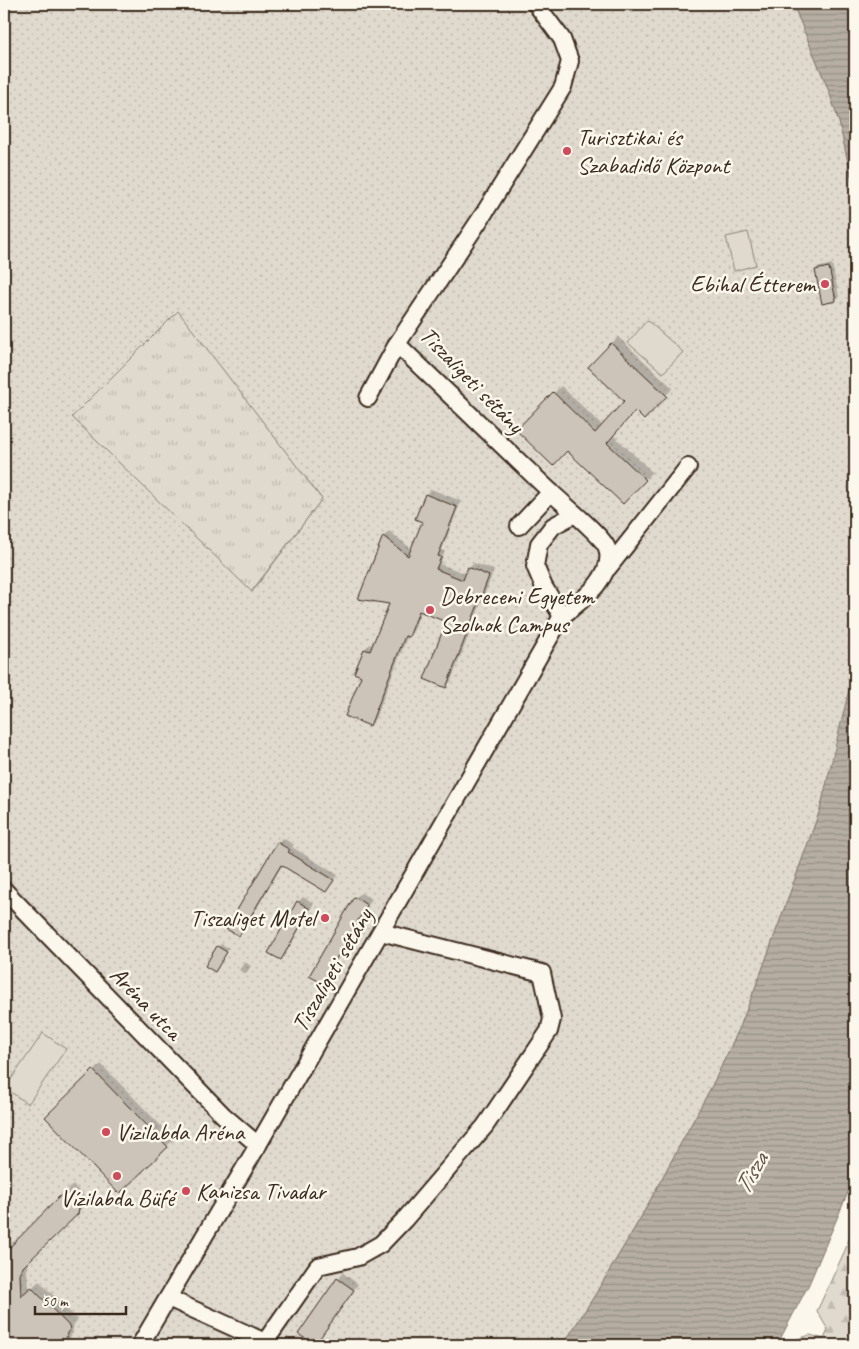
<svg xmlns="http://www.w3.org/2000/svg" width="859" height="1349" viewBox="0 0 859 1349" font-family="Caveat,sans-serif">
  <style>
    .grass { fill: url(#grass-tufts); stroke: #8d8276 }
    .forest { fill: url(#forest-firs); stroke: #8d8276 }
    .park { fill: url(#park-dots); stroke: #8d8276; fill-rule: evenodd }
    .pitch { fill: #dfd9ce; stroke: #8d8276 }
    .water { fill: url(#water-rules); stroke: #85796d }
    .shadow { fill: #0003 }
    .building { fill: #ccc4b9; stroke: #3b2a1e }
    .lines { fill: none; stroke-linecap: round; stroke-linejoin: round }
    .minor-casing { stroke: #3b2a1e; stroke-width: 20 }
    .minor { stroke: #fbf7ec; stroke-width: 16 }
    .poi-dot { fill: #d1495b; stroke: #fbf7ec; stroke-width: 2 }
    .labels { text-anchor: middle; stroke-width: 5; stroke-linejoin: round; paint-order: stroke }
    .poi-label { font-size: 24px; fill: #3b2a1e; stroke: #fbf7ec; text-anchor: start }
    .street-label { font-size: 24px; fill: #3b2a1e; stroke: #fbf7ec }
    .water-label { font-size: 25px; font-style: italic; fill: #605246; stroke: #fbf7ec }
  </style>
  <defs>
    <pattern id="grass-tufts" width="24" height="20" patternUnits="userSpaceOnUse" patternTransform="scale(1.25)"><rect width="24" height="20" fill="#dfd9ce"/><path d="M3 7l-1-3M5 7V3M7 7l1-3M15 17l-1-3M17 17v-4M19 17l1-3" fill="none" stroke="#c0bab0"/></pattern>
    <pattern id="forest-firs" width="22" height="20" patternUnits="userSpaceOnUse" patternTransform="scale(1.25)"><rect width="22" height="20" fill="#dfd9ce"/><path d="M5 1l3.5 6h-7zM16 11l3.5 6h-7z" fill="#c0bab0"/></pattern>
    <pattern id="park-dots" width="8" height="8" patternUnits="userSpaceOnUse" patternTransform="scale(1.25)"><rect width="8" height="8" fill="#dfd9ce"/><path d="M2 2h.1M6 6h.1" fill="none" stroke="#c0bab0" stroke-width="1.8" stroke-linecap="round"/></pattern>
    <pattern id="water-rules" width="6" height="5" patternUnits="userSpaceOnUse" patternTransform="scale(1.25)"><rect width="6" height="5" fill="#b6aea2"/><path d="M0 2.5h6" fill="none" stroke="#958e83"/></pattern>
  </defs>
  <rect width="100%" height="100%" fill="#fbf7ec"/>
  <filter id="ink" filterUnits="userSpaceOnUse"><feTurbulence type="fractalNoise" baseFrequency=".02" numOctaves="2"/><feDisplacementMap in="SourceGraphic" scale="10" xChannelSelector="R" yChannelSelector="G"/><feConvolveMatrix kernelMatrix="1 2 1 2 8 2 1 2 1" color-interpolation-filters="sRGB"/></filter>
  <g filter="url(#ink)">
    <polygon class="grass" points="178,310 322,499 251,592 72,417"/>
    <polygon class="forest" points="855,1222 855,1345 786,1345 788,1342 810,1335 824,1339 828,1330 817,1311 846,1248"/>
    <path class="park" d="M4,4H793L829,91L839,122L855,193V665L838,742L820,810L762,970L740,1027L713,1084L640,1219L595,1295L563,1345H4ZM178,311L322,499L252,592L72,417Z"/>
    <g class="pitch">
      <polygon points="748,232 756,265 734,271 726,237"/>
      <polygon points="647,320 683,352 663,373 628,343"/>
      <polygon points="43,1033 66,1049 28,1104 5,1088"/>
    </g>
    <g class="water">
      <polygon points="793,4 855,4 855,193 839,122 829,91"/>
      <polygon points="855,665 855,1176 809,1284 777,1345 563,1345 595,1295 640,1219 713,1084 740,1027 762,970 820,810"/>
    </g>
    <g class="shadow">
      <polygon points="832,264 839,296 835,300 817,270 820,267"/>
      <polygon points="618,337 673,388 644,418 635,410 613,435 652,472 623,502 567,450 518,430 561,386 603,426 626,401 590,367"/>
      <polygon points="431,489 461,501 442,550 445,551 440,564 467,574 469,568 474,563 494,570 451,681 446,687 448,621 421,610 414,630 408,635 375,719 370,725 363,675 356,672 365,649 370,644 374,646 391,603 360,598 384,536 389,531 412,549 423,522 426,494"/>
      <polygon points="283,838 294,845 292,847 338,875 326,890 283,864 244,930 239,934 278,843"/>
      <polygon points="361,893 372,899 327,976 321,982 355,898"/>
      <polygon points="303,897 314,903 286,953 280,958 298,902"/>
      <polygon points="221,944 229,948 215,970 218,947"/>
      <polygon points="245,962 251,966 246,974 239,970"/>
      <polygon points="101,1064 174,1139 119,1192 47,1117"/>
      <polygon points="73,1185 85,1197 86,1200 85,1205 30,1259 27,1266 28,1291 39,1281 78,1320 74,1324 72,1334 67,1345 4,1345 4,1255"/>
      <polygon points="343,1273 358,1284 315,1344 300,1333"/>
    </g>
    <g class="building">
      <polygon points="829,267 836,301 822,304 815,270"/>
      <polygon points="611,343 667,396 644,420 635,411 607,443 646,480 623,504 567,451 553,466 516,430 553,392 595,433 624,401 588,367"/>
      <polygon points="425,494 457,507 438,556 441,557 436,569 463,580 468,567 489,576 446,688 424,679 446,622 419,611 409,637 405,636 370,726 345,716 361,676 354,673 364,649 370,651 389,604 358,599 383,536 408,556 422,522 415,519"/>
      <polygon points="277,842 290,850 288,852 334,880 326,892 281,865 239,936 226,929"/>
      <polygon points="354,897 367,905 322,983 309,976"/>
      <polygon points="297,901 310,909 281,960 268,953"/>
      <polygon points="217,946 227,952 215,972 205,966"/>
      <polygon points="93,1070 168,1147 119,1194 45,1117"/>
      <polygon points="65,1191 78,1204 79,1208 78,1214 23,1267 20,1274 21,1296 31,1287 71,1328 67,1333 65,1345 4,1345 4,1253"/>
      <polygon points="337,1278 354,1290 315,1345 298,1334"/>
    </g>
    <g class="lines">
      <defs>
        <g id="minor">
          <polyline points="368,398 397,344"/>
          <polyline points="519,526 551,492"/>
          <polyline points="608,568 688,467"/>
          <polyline points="562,616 544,587 535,566 539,544 553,526 575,514"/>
          <polyline points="4,890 223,1115 258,1145"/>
          <polyline points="168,1298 265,1342 270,1345"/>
          <polyline points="265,1342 318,1266 358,1257 381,1244 405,1219 485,1126 549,1031 552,1019 542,973 381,932"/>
          <path d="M140,1345L258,1145L562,616C581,601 616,576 607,548C603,536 562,503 551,492C499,443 448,393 397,344L483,215L563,87L570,61L562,39L536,4"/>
        </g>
      </defs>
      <use href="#minor" class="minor-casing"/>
      <use href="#minor" class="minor"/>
    </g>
  </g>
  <g class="poi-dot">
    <circle cx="567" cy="151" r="5"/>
    <circle cx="825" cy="284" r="5"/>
    <circle cx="430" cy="610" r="5"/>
    <circle cx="325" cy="918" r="5"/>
    <circle cx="106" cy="1132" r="5"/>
    <circle cx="117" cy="1176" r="5"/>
    <circle cx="186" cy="1191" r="5"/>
  </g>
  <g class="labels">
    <g class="poi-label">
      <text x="577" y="145">Turisztikai és<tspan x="577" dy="28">Szabadidő Központ</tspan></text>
      <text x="815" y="292" text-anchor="end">Ebihal Étterem</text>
      <text x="440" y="604">Debreceni Egyetem<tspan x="440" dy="28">Szolnok Campus</tspan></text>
      <text x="315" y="926" text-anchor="end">Tiszaliget Motel</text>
      <text x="116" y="1140">Vizilabda Aréna</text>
      <text x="196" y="1199">Kanizsa Tivadar</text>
      <text x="117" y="1206" text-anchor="middle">Vízilabda Büfé</text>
    </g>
    <g class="street-label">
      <text transform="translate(472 380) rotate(46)" y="8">Tiszaligeti sétány</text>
      <text transform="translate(332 970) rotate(-60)" y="8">Tiszaligeti sétány</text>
      <text transform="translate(146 1003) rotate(46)" y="8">Aréna utca</text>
    </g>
    <g class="water-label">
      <text transform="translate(750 1173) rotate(-60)" y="9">Tisza</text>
    </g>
  </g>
  <rect width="859" height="1349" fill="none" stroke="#fbf7ec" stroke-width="20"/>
  <rect x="10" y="10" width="839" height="1329" fill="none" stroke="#3b2a1e" stroke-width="2" filter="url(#ink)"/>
  <path d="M35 1306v8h91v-8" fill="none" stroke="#3b2a1e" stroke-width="2.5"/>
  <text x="42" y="1306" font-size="15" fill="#3b2a1e" stroke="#fbf7ec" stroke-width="4" paint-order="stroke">50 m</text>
</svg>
